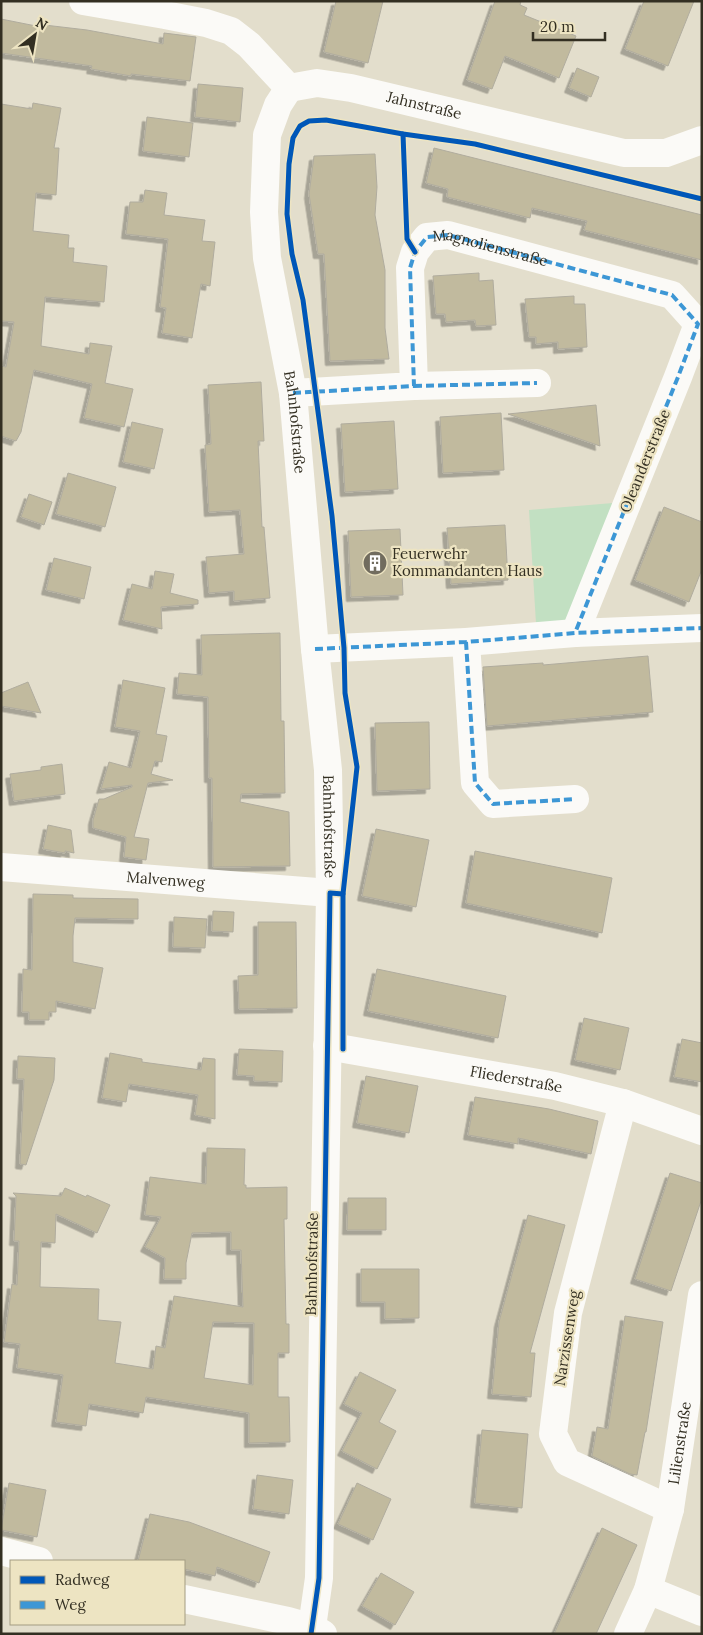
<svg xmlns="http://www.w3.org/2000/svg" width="703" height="1635" viewBox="0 0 703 1635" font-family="Lora,serif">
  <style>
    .green { fill: #c2e0c2 }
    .building { fill: #c1ba9e; stroke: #b0ac9e; fill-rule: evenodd; filter: url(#shadow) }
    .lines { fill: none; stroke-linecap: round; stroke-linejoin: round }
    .minor { stroke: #fbfaf7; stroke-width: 28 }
    .quiet { stroke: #3d97d5; stroke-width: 4; stroke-dasharray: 8 4; stroke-linecap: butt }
    .cycleway-casing { stroke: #ede4c2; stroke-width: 8 }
    .cycleway { stroke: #0057b8; stroke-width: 5 }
    .labels { text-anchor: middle; stroke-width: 4.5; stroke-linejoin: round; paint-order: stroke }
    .street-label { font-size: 15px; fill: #332f22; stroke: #ede4c2 }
    .poi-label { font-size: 15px; fill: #332f22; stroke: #ede4c2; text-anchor: start }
  </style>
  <defs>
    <filter id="shadow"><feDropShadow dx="-4.5" dy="4.5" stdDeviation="0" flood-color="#0004"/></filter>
  </defs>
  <rect width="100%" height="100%" fill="#e3decc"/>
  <polygon class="green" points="613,503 572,621 536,623 529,510"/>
  <g class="building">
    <polygon points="336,1 383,1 368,63 324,52"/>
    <polygon points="495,1 521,1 520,5 527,8 524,15 576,36 559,78 505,56 492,89 467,80"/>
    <polygon points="644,1 694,1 668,66 625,49"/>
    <polygon points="1,19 36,26 36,24 87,30 163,44 164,33 196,37 190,81 131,74 131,76 91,69 92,66 1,53"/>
    <polygon points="577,68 599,77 591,97 569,88"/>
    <polygon points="198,84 243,88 240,122 195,117"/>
    <polygon points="33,103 61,108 54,148 59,148 56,195 36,193 33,231 69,235 68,248 74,248 73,262 107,266 104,302 45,297 41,346 89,354 90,343 112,346 105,383 133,389 124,427 84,418 92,384 34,370 21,432 16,441 1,436 1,366 6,367 14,322 1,321 1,104 32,109"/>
    <polygon points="147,117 193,123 189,157 143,151"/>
    <polygon points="434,148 702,215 702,260 584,230 587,221 532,208 530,218 447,197 448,189 426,183"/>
    <polygon points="375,154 377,187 375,215 385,270 385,328 389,359 330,361 324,254 318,254 309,194 314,156"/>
    <polygon points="145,190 167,193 164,215 205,220 202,241 215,242 210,286 201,284 192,338 162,333 166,308 160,307 168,239 126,234 130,202 143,202"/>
    <polygon points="479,273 479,281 493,280 496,325 476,326 475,320 446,322 445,314 436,314 433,276"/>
    <polygon points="574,296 574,304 585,304 587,347 558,349 558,342 536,344 536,337 529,337 525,299"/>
    <polygon points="261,382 264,441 258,441 262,527 264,527 266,552 270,598 234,601 234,591 209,593 206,557 244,554 240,510 209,512 205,445 211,444 208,385"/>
    <polygon points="596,405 600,446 508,414"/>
    <polygon points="501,413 504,470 443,473 440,417"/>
    <polygon points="394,421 398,489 345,492 341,424"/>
    <polygon points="132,422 163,429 154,469 123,462"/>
    <polygon points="68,473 116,487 105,527 56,514"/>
    <polygon points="29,494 52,502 44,525 21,517"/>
    <polygon points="664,507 702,522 702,569 689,602 635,580"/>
    <polygon points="505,525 508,580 451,584 447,528"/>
    <polygon points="400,529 403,595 351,597 348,531"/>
    <polygon points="54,558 91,567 84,599 46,590"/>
    <polygon points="155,571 174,574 170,593 198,600 198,604 161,607 162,629 123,620 132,584 152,589"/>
    <polygon points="280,633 281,721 284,721 285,793 241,794 240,802 289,812 290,866 213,867 212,778 209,778 208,697 177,694 179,673 202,675 201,635"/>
    <polygon points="648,656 653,712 487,726 483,667 543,663 543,665"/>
    <polygon points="123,680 165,688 156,734 167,736 162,762 155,761 151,774 173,780 148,783 134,837 149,839 146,860 124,857 126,837 93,828 93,820 99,799 104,799 132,787 132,785 101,789 109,762 131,768 140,731 115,727"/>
    <polygon points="28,682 41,713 1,706 1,693"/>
    <polygon points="429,722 430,789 377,791 375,723"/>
    <polygon points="62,764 65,794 14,801 10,774 41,770 41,767"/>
    <polygon points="48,825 71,830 74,853 65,851 65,853 43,849"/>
    <polygon points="376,829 429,840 416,907 362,896"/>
    <polygon points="475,851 612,878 602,933 466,903"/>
    <polygon points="33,894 73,895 73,898 138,899 138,919 75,918 73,936 73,962 103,968 95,1009 56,1001 56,1012 49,1012 49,1020 29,1020 29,1012 22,1012 23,969 32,970"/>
    <polygon points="213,911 234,912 233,932 212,931"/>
    <polygon points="174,917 207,919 205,948 173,947"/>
    <polygon points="258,922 296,922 297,1008 239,1009 238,976 258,975"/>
    <polygon points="377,969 506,996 498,1038 368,1011"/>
    <polygon points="584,1018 629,1028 620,1070 575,1060"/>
    <polygon points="682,1039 702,1043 702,1082 674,1077"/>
    <polygon points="239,1049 283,1051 282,1082 254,1081 254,1076 237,1075"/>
    <polygon points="110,1053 142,1059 142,1062 201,1070 203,1058 215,1059 215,1119 195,1115 198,1095 129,1084 126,1102 102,1098"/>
    <polygon points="18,1056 55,1058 54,1080 26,1165 20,1164 24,1079 17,1079"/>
    <polygon points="366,1076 418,1086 409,1133 357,1123"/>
    <polygon points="475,1097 549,1109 598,1121 591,1154 518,1138 518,1144 468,1135"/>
    <path d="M207,1148L245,1149L244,1185H246V1188L287,1187V1219H284L286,1324H289V1353H278V1397H289L290,1442L249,1443V1413L146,1397L143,1413L89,1404L86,1426L56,1422L63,1375L17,1368L20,1344L4,1342L12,1284L17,1285L19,1241H14L16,1196L13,1193L61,1196L65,1188L86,1197L87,1195L110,1205L97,1233L56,1214L55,1243L41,1242L40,1287L99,1289L98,1320L121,1322L115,1363L153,1369L156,1346L165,1348L174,1296L243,1307L241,1250H231V1232L192,1233L186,1263V1279H164L165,1258L145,1247L161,1217L145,1215L150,1177L206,1184ZM213,1322L254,1323L253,1385L204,1378Z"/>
    <polygon points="670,1173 702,1183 702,1198 671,1291 635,1279"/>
    <polygon points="348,1198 386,1198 386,1230 347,1230"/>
    <polygon points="528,1215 565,1225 530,1353 535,1353 531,1397 492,1394 499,1322"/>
    <polygon points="361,1269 419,1269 419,1318 385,1319 385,1302 361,1302"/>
    <polygon points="625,1316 663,1322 646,1432 645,1432 637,1475 630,1474 592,1456 597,1427 608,1429"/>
    <polygon points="360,1372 396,1390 379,1422 396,1431 377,1469 342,1451 362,1413 344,1404"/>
    <polygon points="482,1430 528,1434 522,1508 475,1503"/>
    <polygon points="257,1475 293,1480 289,1514 253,1509"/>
    <polygon points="9,1483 46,1490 37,1537 1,1530"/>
    <polygon points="357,1483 391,1499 373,1540 338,1524"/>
    <polygon points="150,1514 189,1522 270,1552 259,1583 217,1567 215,1576 184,1569 184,1561 138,1561"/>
    <polygon points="602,1528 637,1545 596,1634 554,1634"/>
    <polygon points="381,1573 414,1592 395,1625 362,1606"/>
  </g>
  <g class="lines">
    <g class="minor">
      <polyline points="83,1 165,15 206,23 231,31 249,45 289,88"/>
      <path id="s1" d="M289,88L278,105L267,135L264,212L267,258L293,393L315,649L328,770L330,893L319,1578L311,1634"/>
      <path id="s2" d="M289,88L317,83L351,88L624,153H666L702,140"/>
      <polyline points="414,386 537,383"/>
      <path id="s3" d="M293,393L414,386L410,268L415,252L427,237L448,235L672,295L698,324L678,377L575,633"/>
      <polyline points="466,642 475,783 493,804 575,799"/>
      <polyline points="315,649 466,642 575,633 702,628"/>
      <path id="s4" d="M1,867L330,893"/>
      <path id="s5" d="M327,1046L555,1086L623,1103L702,1131"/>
      <polyline points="623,1103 568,1313 553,1434 567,1462 670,1509"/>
      <polyline points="1,1551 39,1561"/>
      <polyline points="648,1590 702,1612"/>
      <polyline points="184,1599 288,1621 313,1628 323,1634"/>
      <path id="s6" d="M628,1634L648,1590L670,1509L702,1295"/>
    </g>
    <g class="quiet">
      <polyline points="414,386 537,383"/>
      <polyline points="293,393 414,386 410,268 415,252 427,237 448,235 672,295 698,324 678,377 575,633"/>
      <polyline points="466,642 475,783 493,804 575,799"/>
      <polyline points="315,649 466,642 575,633 702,628"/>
    </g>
    <defs>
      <g id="cycleway">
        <polyline points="403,134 407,239 415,252"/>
        <polyline points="343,1049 343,894 357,767 345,693 344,648 332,516 303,300 292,254 287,214 289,164 293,138 300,126 309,121 326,120 403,134 475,144 702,199"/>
        <polyline points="311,1634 319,1578 330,893 343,894"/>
      </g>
    </defs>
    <use href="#cycleway" class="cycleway-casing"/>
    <use href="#cycleway" class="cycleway"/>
  </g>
  <defs>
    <symbol id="building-disc" viewBox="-11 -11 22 22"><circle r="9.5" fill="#716c5e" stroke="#ede4c2"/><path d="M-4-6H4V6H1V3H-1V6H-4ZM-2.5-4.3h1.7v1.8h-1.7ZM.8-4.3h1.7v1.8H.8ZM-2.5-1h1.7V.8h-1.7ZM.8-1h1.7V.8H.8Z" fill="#fff"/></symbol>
  </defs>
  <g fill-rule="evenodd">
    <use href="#building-disc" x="361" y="549" width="28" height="28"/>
  </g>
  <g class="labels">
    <g class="street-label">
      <text dy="5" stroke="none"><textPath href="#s2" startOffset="138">Jahnstraße</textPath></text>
      <text dy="5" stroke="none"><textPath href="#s3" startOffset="340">Magnolienstraße</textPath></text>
      <text dy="5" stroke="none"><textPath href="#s1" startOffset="342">Bahnhofstraße</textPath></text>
      <text transform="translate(645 461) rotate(-68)" y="5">Oleanderstraße</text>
      <text dy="5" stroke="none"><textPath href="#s1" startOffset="748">Bahnhofstraße</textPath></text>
      <text dy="5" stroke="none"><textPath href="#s4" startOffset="165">Malvenweg</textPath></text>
      <text dy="5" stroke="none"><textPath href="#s5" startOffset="192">Fliederstraße</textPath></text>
      <text transform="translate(312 1264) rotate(-89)" y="5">Bahnhofstraße</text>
      <text transform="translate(567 1338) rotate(-81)" y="5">Narzissenweg</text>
      <text dy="5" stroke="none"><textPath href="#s6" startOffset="199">Lilienstraße</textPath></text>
    </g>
    <g class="poi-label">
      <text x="392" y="559">Feuerwehr<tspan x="392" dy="17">Kommandanten Haus</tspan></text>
    </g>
  </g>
  <rect width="703" height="1635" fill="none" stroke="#332f22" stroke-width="5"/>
  <rect x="10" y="1560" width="175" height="65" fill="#ede4c2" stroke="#a39c82"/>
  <rect x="20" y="1576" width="25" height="8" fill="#0057b8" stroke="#a39c82"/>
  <text x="55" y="1585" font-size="15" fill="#332f22">Radweg</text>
  <rect x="20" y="1601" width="25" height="8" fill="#3d97d5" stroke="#a39c82"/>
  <text x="55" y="1610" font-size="15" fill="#332f22">Weg</text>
  <g transform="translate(35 35) rotate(31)" stroke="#ede4c2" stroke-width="4" paint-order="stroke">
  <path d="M0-4L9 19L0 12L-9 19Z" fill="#332f22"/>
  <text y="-8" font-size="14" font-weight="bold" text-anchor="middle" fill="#332f22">N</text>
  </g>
  <path d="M533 32v8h72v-8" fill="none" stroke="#332f22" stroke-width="2.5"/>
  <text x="540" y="32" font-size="15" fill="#332f22" stroke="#ede4c2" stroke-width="4" paint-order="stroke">20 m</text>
</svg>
